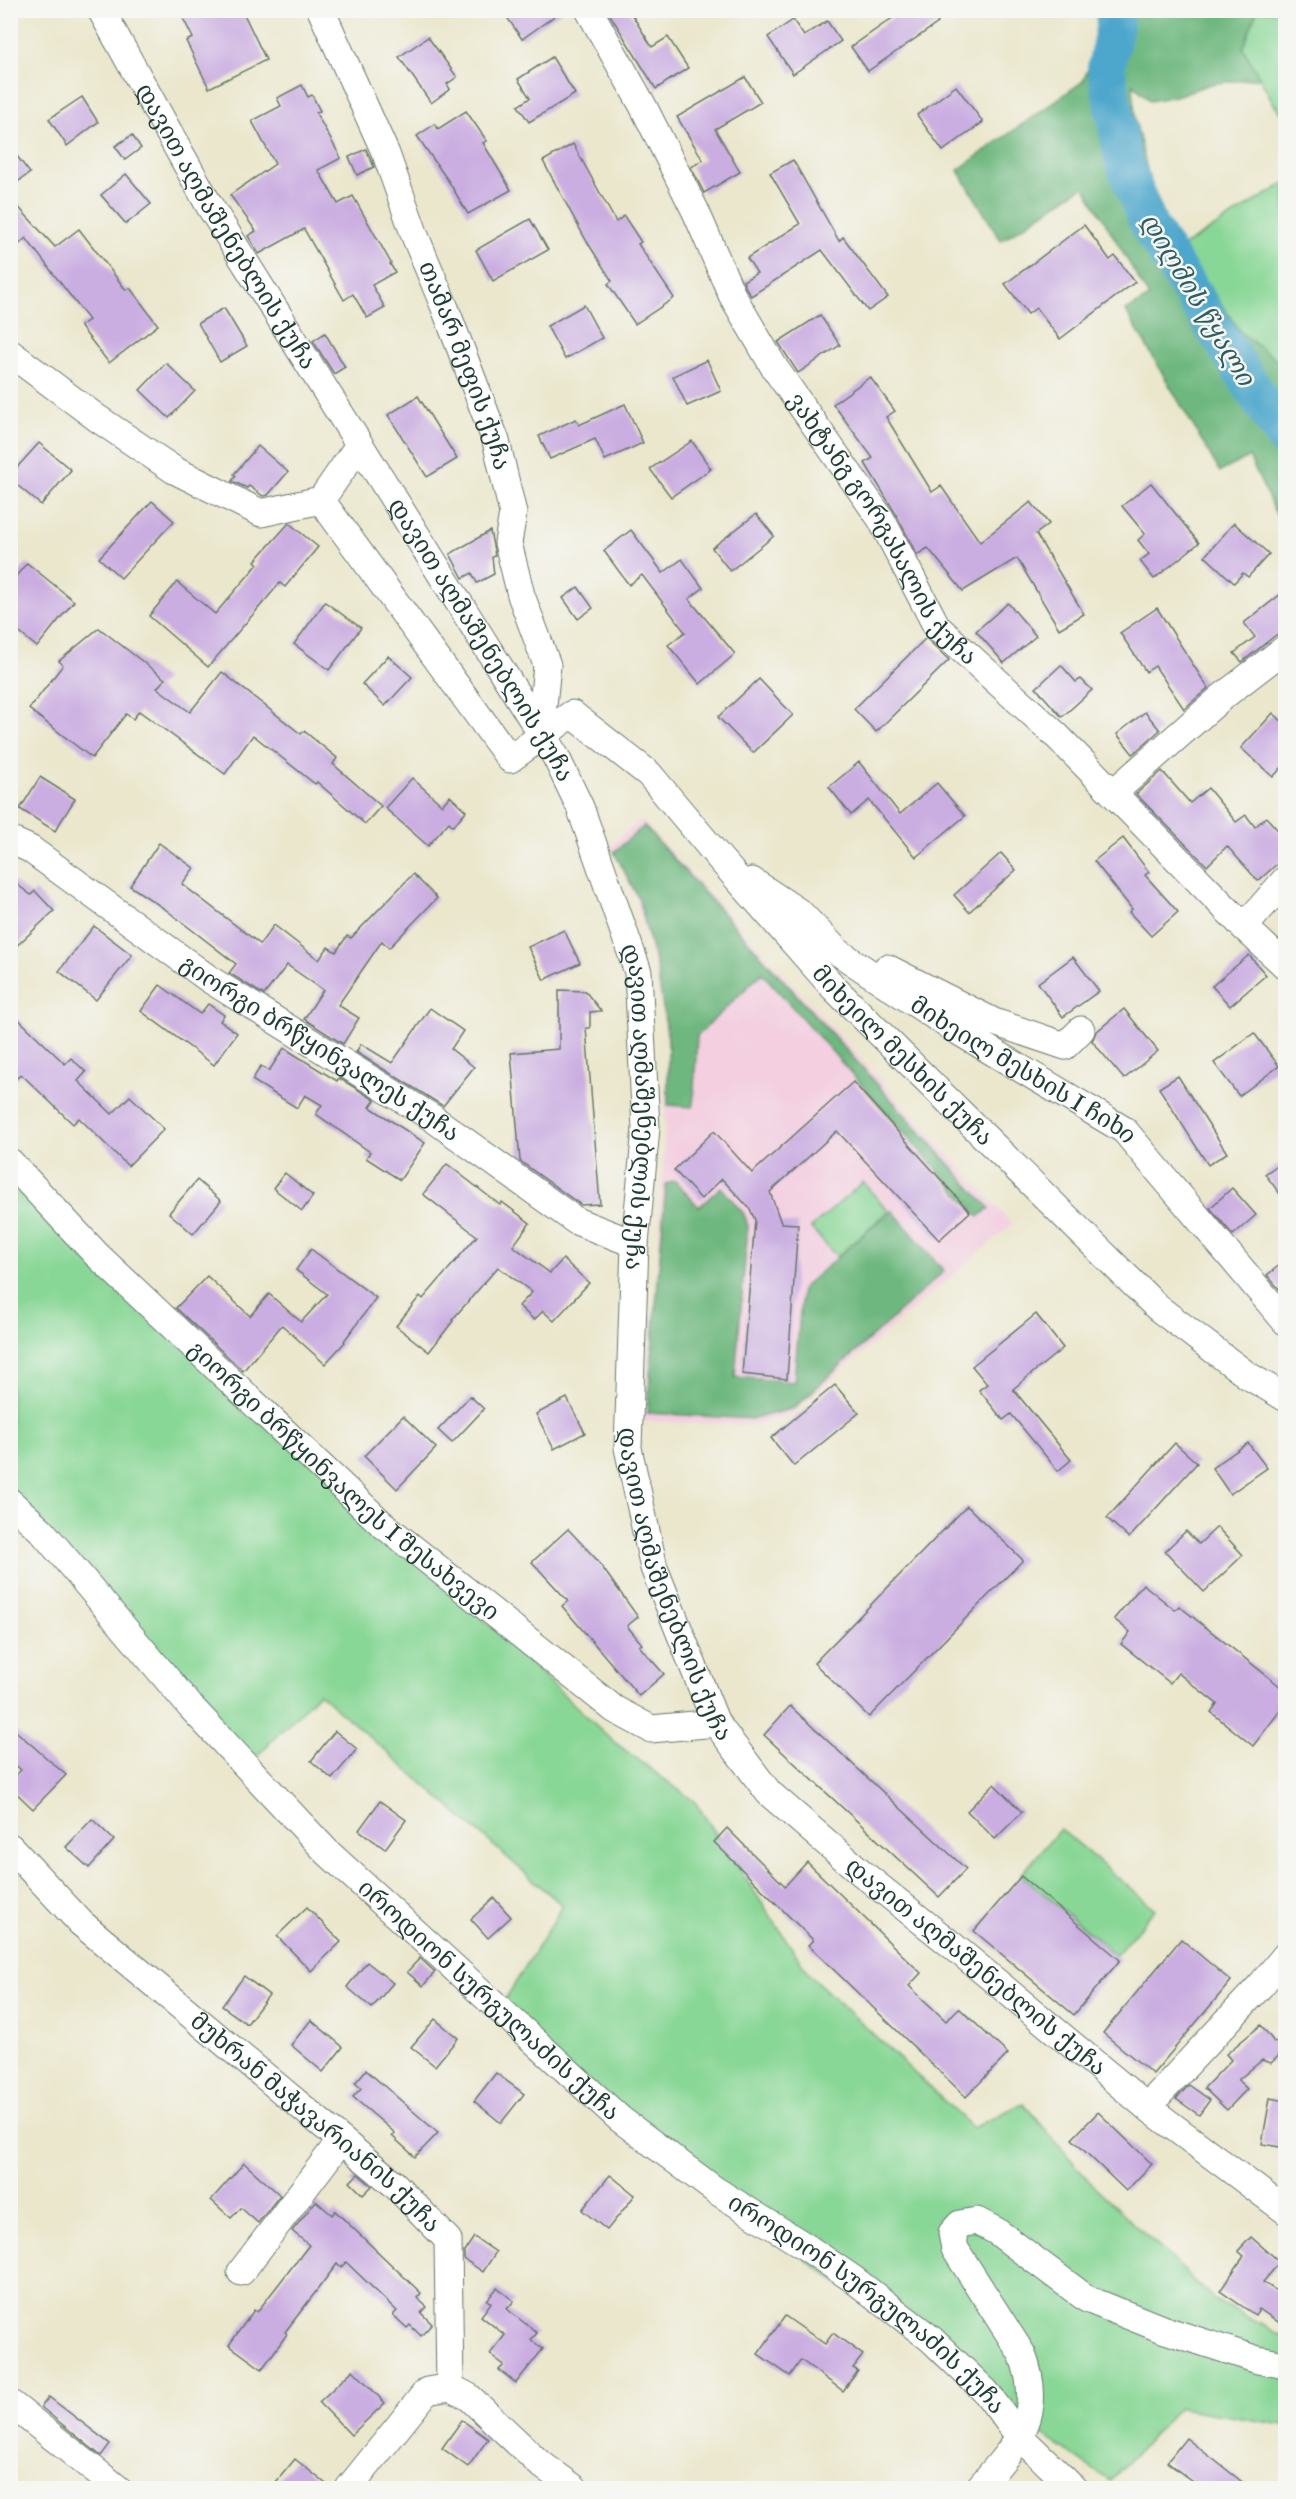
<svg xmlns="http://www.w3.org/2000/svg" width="1296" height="2499" viewBox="0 0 1296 2499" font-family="'IM FELL Great Primer','Noto Serif Georgian',serif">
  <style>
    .built { fill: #f3cfe0 }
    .green { fill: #89d796; stroke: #548a65; stroke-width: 1.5 }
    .forest { fill: #6eb87f; stroke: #467a5a; stroke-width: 1.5 }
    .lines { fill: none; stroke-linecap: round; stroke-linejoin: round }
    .river { stroke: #4ea7cc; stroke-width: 38 }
    .building { fill: #caaee1 }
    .minor-casing { stroke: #66786a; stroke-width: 29 }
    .minor { stroke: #fff; stroke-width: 27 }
    .labels { text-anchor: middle; stroke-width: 5; stroke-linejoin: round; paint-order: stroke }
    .street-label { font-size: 24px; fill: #1f3d34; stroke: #f6f6f2 }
    .water-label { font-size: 26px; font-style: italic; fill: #2d5d62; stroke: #f6f6f2 }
  </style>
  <rect width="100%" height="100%" fill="#f6f6f2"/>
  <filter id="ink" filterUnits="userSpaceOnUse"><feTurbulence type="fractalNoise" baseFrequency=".0167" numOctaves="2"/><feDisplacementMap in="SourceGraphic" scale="12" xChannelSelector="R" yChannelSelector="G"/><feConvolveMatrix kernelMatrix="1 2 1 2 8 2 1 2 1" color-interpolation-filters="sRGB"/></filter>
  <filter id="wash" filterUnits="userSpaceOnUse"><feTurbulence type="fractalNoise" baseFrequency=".008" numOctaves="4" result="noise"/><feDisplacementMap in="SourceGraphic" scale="24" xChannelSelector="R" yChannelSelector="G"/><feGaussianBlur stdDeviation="1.35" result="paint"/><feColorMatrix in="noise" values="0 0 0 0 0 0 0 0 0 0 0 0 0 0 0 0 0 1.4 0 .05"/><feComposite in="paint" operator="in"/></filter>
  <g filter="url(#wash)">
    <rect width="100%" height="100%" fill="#ebe7cd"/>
    <polygon class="built" points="641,820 1012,1224 791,1414 754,1425 643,1421 656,1287 664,1155 667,1044 655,969 637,901 611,846"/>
    <g class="green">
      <polygon points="1257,11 1285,11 1285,117 1274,104 1243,48"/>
      <polygon points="1285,183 1285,367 1241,333 1182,247"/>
      <polygon points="11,1170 46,1209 613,1741 695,1802 809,1974 973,2128 1023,2103 1090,2182 1216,2301 1285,2337 1285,2425 1179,2408 1110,2481 1006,2410 617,2117 501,2006 563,1906 319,1693 252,1761 11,1503"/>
      <polygon points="863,1182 888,1211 837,1257 811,1228"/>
      <polygon points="1060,1829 1155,1909 1116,1955 1021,1875"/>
    </g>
    <g class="forest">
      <polygon points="1103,10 1257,11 1243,48 1260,78 1210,84 1176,96 1150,101 1133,84 1135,119 1149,178 1163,220 1241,333 1285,367 1285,533 1249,457 1220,472 1126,311 1149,297 1084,186 1001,241 958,170 1083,81 1099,41"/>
      <polygon points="644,826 989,1208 979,1217 762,973 697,1036 693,1107 668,1105 668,1039 657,969 639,899 614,852"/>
      <polygon points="675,1181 699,1207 721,1187 744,1214 748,1226 735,1377 794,1382 802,1288 892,1210 944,1271 794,1408 754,1419 647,1413 666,1184"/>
    </g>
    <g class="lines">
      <polyline class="river" points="1114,10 1115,25 1106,68 1124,163 1149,226 1286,440"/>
    </g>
    <g id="blocks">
      <g class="building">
        <polygon points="179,10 242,10 266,60 209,88 186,41 193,38"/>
        <polygon points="502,10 563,10 522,39"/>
        <polygon points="607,10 629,10 652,47 668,37 688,68 656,89"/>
        <polygon points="904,10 930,10 938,23 868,71 851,47"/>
        <polygon points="793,20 804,36 827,21 841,41 793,74 768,37"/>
        <polygon points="428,37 457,77 447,84 450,89 431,103 399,57"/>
        <polygon points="552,57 575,94 529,122 518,106 530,98 518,79"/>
        <polygon points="745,77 761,102 715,129 740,172 704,193 691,167 703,160 677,117"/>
        <polygon points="302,85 308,97 312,95 320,111 316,113 341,158 318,170 338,204 353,196 391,263 390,264 395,272 372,285 385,308 367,318 353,294 344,300 304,229 259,254 248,236 256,231 230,195 275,164 252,121 281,106 277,98"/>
        <polygon points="956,86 983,122 943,151 917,115"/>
        <polygon points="82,97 98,122 67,146 49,119"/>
        <polygon points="466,111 487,141 483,143 511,190 468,214 449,182 417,136 435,124 438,129"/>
        <polygon points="132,135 141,148 125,160 115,146"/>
        <polygon points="573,144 616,222 624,216 641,242 638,244 674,298 635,324 608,284 612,281 586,240 543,161"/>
        <polygon points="10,147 30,173 10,187"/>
        <polygon points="366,149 374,167 357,175 349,157"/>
        <polygon points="793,160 839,241 843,237 888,297 868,311 822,250 751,296 746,288 743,281 757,273 747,258 800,224 770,173"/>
        <polygon points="126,174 151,204 126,224 101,195"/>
        <polygon points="12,200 55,247 79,229 126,290 130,288 158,325 109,363 80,326 89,320 26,238 10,252 10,230 16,225 10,218"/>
        <polygon points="530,219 548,250 493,281 476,250"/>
        <polygon points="1084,225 1110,260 1115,256 1135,282 1060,339 1036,308 1028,314 1005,284"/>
        <polygon points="584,305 602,338 565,359 547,326"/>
        <polygon points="224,308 247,346 220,362 198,323"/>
        <polygon points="820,315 840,345 798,373 778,342"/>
        <polygon points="325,333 345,367 334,374 313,341"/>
        <polygon points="707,360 721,391 687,406 673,376"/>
        <polygon points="166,363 195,391 169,418 140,390"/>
        <polygon points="870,377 895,411 886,417 932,492 941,486 980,542 1031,502 1049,524 1036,534 1084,614 1059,629 1017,558 963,591 928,548 917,555 896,514 865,463 873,458 833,404"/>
        <polygon points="418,396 457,459 427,477 388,415"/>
        <polygon points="625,404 643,443 605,460 595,439 550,459 539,436 576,419 579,425"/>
        <polygon points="692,441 711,469 671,497 650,469"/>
        <polygon points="39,443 71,470 41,505 10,479 10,475"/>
        <polygon points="258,446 288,472 268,495 263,496 249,486 247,488 232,481 236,476 234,474"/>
        <polygon points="1151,483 1199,543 1154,579 1140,561 1149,554 1138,540 1145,534 1122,506"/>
        <polygon points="152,501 174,521 121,578 99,558"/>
        <polygon points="756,514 774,536 730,571 712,548"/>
        <polygon points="289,523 318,547 285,587 280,583 208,667 149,616 177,582 215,614 258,564 255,561"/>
        <polygon points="1234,523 1269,554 1248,577 1243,573 1234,583 1205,556"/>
        <polygon points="631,530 663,573 682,559 703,588 689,599 735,654 700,684 668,645 685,632 642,575 629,585 604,551"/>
        <polygon points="490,531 495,555 492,557 494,574 477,583 472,573 463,578 450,554"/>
        <polygon points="27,563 74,601 37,647 10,625 10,583"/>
        <polygon points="578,587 593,608 578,619 563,598"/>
        <polygon points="1286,590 1286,633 1276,635 1242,662 1234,653 1255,637 1244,623"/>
        <polygon points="325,602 361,628 329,670 294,644"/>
        <polygon points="1008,603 1036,636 1004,663 976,631"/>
        <polygon points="1157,608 1208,688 1184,709 1155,666 1146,672 1120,633"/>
        <polygon points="99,628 165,679 157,688 190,712 222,672 301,734 304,731 337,758 333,764 381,806 365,824 317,782 315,784 253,735 225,774 139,711 133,719 126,714 92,758 29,709 63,665 59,661"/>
        <polygon points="926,638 949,660 876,732 854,709"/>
        <polygon points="388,656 412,677 385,706 362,684"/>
        <polygon points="1061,665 1076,682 1081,679 1092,690 1062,717 1036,688"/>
        <polygon points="759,679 793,715 753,753 718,717"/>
        <polygon points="1145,712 1160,730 1133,754 1117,734"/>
        <polygon points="1273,713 1286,725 1286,763 1273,777 1241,748"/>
        <polygon points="859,762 900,814 937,783 965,816 916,857 869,800 851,815 829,787"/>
        <polygon points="1162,771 1190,803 1208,788 1236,822 1246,815 1255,827 1266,817 1286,839 1286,856 1258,881 1227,846 1207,866 1136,794"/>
        <polygon points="40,777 75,799 55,831 20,809"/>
        <polygon points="412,778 442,805 450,796 466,811 453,826 449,822 428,846 385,808"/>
        <polygon points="1123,838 1149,872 1145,875 1178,912 1151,936 1129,912 1132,909 1094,861"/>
        <polygon points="159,843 194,868 182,884 260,944 274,925 319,960 328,947 336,952 347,936 351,938 413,874 437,898 389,948 382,941 338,1005 359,1018 343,1044 304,1019 323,990 287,965 264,995 229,973 236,964 165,909 130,886"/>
        <polygon points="1001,853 1016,870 969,912 954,895"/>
        <polygon points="10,879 31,895 35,891 54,911 10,952"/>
        <polygon points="94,926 132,955 96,1000 59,971"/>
        <polygon points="564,930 580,963 544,980 528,947"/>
        <polygon points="1249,955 1266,975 1230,1006 1212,986"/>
        <polygon points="1073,957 1099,991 1063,1017 1038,983"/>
        <polygon points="160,985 200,1014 208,1004 224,1015 220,1021 237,1033 214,1065 141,1011"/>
        <polygon points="559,990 585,991 601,1011 590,1012 590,1028 586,1028 600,1204 581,1205 520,1161 511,1053 559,1049"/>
        <polygon points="430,1008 463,1031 451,1049 474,1067 443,1106 356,1052 361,1044 392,1063"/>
        <polygon points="1124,1009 1158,1051 1124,1079 1092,1041 1096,1032"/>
        <polygon points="10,1011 65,1064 71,1058 86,1072 78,1081 112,1114 130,1096 164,1129 128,1166 79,1118 73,1124 21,1074 10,1085"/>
        <polygon points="1254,1033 1279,1066 1239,1096 1214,1063"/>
        <polygon points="284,1048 337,1081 339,1078 375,1100 370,1107 425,1143 400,1180 366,1158 370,1152 316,1114 322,1105 305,1095 297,1108 252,1080 261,1066 269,1071"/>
        <polygon points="1178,1076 1227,1153 1208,1165 1159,1088"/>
        <polygon points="853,1082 970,1212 939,1240 837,1131 770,1192 781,1223 798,1224 787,1379 742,1374 755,1220 750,1209 722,1179 701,1199 674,1170 714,1131 752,1173"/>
        <polygon points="1286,1159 1286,1202 1265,1174"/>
        <polygon points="447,1164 500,1205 502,1202 530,1223 513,1246 550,1273 563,1259 589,1283 554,1321 543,1311 534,1320 519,1306 532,1292 498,1267 452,1320 453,1321 429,1352 396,1326 420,1296 423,1299 477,1236 423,1194"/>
        <polygon points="285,1173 313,1196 302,1211 273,1188"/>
        <polygon points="197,1180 221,1201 193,1234 169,1213"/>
        <polygon points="1232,1188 1256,1215 1233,1235 1210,1208"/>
        <polygon points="311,1249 376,1298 344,1341 345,1342 325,1364 282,1325 243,1371 176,1308 207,1276 250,1316 269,1294 301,1322 327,1294 296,1270"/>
        <polygon points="1286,1260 1286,1297 1267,1275"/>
        <polygon points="1036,1314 1063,1348 1013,1389 1071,1460 1058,1471 1011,1414 1003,1420 979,1390 987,1384 972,1366"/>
        <polygon points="835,1385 859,1413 794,1466 771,1438"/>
        <polygon points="470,1396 484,1409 452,1443 438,1430"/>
        <polygon points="567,1398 585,1433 554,1449 536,1414"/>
        <polygon points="403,1416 436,1448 397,1489 364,1456"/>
        <polygon points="1175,1443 1197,1463 1129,1538 1107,1518"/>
        <polygon points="1248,1443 1267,1468 1230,1494 1212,1468"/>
        <polygon points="967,1506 1023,1560 869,1717 814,1663"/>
        <polygon points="1217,1527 1243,1555 1204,1592 1165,1551 1186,1531 1199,1544"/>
        <polygon points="568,1529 597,1560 638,1617 627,1626 642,1644 639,1646 664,1674 639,1696 562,1606 568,1601 532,1562"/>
        <polygon points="1143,1584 1175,1610 1179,1606 1286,1691 1286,1703 1253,1746 1211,1712 1217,1704 1178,1673 1170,1683 1121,1644 1130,1632 1114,1619"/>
        <polygon points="790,1706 966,1869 939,1897 764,1735"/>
        <polygon points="10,1726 66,1775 33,1809 10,1787 10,1781 21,1770 10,1760"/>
        <polygon points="335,1731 357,1749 332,1779 311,1761"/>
        <polygon points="994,1784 1022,1812 995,1839 967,1811"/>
        <polygon points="380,1801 406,1820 385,1849 359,1830"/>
        <polygon points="92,1819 114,1840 89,1868 66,1847"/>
        <polygon points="727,1828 785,1886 807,1862 921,1973 909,1986 946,2021 959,2008 1008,2054 966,2097 808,1945 813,1940 714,1842"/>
        <polygon points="1021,1876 1120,1960 1074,2015 974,1931"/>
        <polygon points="494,1898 511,1917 488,1938 471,1919"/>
        <polygon points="307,1907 341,1942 311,1971 277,1936"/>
        <polygon points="1181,1939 1231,1981 1153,2074 1103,2033"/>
        <polygon points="420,1958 435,1972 423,1986 407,1972"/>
        <polygon points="367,1962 393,1983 372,2008 347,1987"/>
        <polygon points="244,1976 269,1995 247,2024 222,2006"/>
        <polygon points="435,2019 458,2038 435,2066 411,2047"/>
        <polygon points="311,2020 343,2047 323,2072 291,2045"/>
        <polygon points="1261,2025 1274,2042 1286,2046 1286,2049 1271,2063 1262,2060 1238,2080 1247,2089 1227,2110 1204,2088 1231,2060 1226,2054"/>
        <polygon points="366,2070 438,2133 415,2157 392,2136 395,2133 353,2097 361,2088 355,2083"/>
        <polygon points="496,2073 524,2094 501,2123 474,2101"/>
        <polygon points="1189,2085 1210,2100 1199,2115 1176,2099"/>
        <polygon points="1270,2098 1286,2101 1286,2148 1262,2144"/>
        <polygon points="1098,2112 1152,2164 1126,2191 1072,2139"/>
        <polygon points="244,2163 280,2195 258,2223 241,2208 231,2218 211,2200"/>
        <polygon points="358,2174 372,2186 363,2195 350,2182"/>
        <polygon points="610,2175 635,2195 607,2230 582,2210"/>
        <polygon points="316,2201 332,2215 335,2211 421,2293 417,2298 427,2307 421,2313 432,2324 421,2336 410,2325 407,2328 393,2315 397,2311 346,2262 341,2268 337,2264 285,2332 287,2334 262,2369 229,2345 254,2310 257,2312 309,2245 292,2231"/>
        <polygon points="474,2237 496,2252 483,2272 464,2259 464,2252"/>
        <polygon points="1251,2237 1280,2262 1263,2282 1286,2297 1286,2327 1259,2309 1255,2315 1220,2291 1244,2256 1238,2251"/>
        <polygon points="497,2288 514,2301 507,2309 537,2333 531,2340 543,2349 516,2383 499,2370 504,2365 490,2354 505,2335 481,2316 491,2303 487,2300"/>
        <polygon points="785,2316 825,2344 833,2333 863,2355 853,2368 858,2371 843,2391 801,2360 790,2376 758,2354"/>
        <polygon points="353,2370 385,2403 351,2435 319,2402"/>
        <polygon points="49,2397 110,2444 101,2456 41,2407"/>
        <polygon points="462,2420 488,2439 468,2467 442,2448"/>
        <polygon points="1186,2438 1250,2488 1201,2488 1167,2462"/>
        <polygon points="295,2459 331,2488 271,2488"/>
      </g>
    </g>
  </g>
  <g filter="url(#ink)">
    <use href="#blocks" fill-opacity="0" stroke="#66786a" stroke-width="1.5"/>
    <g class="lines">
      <defs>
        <g id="minor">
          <path id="s1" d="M101,10L209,205L556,757L580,807L638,972L646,1128L635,1244L628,1448L654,1568L716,1723L769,1793L863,1874L953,1946L1147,2107L1286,2211"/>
          <path id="s2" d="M321,10L386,154L415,236L445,308L496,441L513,513L508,543L521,595L547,665L540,736"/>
          <path id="s3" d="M589,10L643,106L696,212L732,295L774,367L881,519L937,627L1055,734L1244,927L1286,966"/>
          <polyline points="10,353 97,418 174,470 261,513 321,500 359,445"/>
          <path id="s4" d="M321,500L510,759L572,714L649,774L721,860L834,988L1158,1308L1247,1375L1286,1398"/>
          <polyline points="1113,793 1222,697 1286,648"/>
          <path id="s5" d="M10,840L30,849L209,979L431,1117L576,1221L635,1244"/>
          <path id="s6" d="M752,881L800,913L838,952L951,1027L1124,1130L1286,1322"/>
          <polyline points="1244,927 1286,879"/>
          <polyline points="887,968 994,1022 1065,1046 1081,1030"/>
          <path id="s7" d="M10,1162L96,1254L381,1523L614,1709L651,1729L716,1723"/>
          <path id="s8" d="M10,1502L41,1530L190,1706L326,1851L620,2119L715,2190L803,2245L853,2279L931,2339L986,2392L1019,2436L1073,2488"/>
          <path id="s9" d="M10,1847L81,1923L394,2184L448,2240L450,2387"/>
          <polyline points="1147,2107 1261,1985 1286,1955"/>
          <polyline points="241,2272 341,2140"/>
          <polyline points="450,2387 469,2397 538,2462 574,2488"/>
          <polyline points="10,2403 117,2488"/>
          <polyline points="349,2488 427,2391 450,2387"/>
          <path d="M979,2488C1017,2443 1046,2416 1022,2354L955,2249L952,2233L960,2224L977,2221L996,2231L1087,2299L1162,2329L1258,2360L1286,2365"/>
        </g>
      </defs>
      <use href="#minor" class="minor-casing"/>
      <use href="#minor" class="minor"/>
    </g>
  </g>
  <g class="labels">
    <g class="street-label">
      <text dy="8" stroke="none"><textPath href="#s1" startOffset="250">დავით აღმაშენებლის ქუჩა</textPath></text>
      <text dy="8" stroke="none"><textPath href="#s2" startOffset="384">თამარ მეფის ქუჩა</textPath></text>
      <text dy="8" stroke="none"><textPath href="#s3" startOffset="598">ვახტანგ გორგასალის ქუჩა</textPath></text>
      <text dy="8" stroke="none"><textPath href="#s1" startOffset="736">დავით აღმაშენებლის ქუჩა</textPath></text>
      <text dy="8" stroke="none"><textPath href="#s5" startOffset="374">გიორგი ბრწყინვალეს ქუჩა</textPath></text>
      <text dy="8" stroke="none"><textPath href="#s4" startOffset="874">მიხეილ მესხის ქუჩა</textPath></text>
      <text dy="8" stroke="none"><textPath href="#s6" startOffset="332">მიხეილ მესხის I ჩიხი</textPath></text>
      <text dy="8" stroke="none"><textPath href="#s1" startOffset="1240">დავით აღმაშენებლის ქუჩა</textPath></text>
      <text dy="8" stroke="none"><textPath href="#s7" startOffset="462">გიორგი ბრწყინვალეს I შესახვევი</textPath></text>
      <text dy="8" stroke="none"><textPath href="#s1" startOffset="1726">დავით აღმაშენებლის ქუჩა</textPath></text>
      <text dy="8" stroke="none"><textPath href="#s1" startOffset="2230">დავით აღმაშენებლის ქუჩა</textPath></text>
      <text dy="8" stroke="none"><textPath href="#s8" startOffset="692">იროდიონ სურგულაძის ქუჩა</textPath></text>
      <text dy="8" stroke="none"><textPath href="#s9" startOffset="412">მუხრან მაჭავარიანის ქუჩა</textPath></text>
      <text dy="8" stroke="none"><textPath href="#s8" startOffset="1178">იროდიონ სურგულაძის ქუჩა</textPath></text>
    </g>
    <g class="water-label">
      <text transform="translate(1198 299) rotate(59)" y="9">დიღმის წყალი</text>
    </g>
  </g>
  <rect width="1296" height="2499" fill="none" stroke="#f6f6f2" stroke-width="36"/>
</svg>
